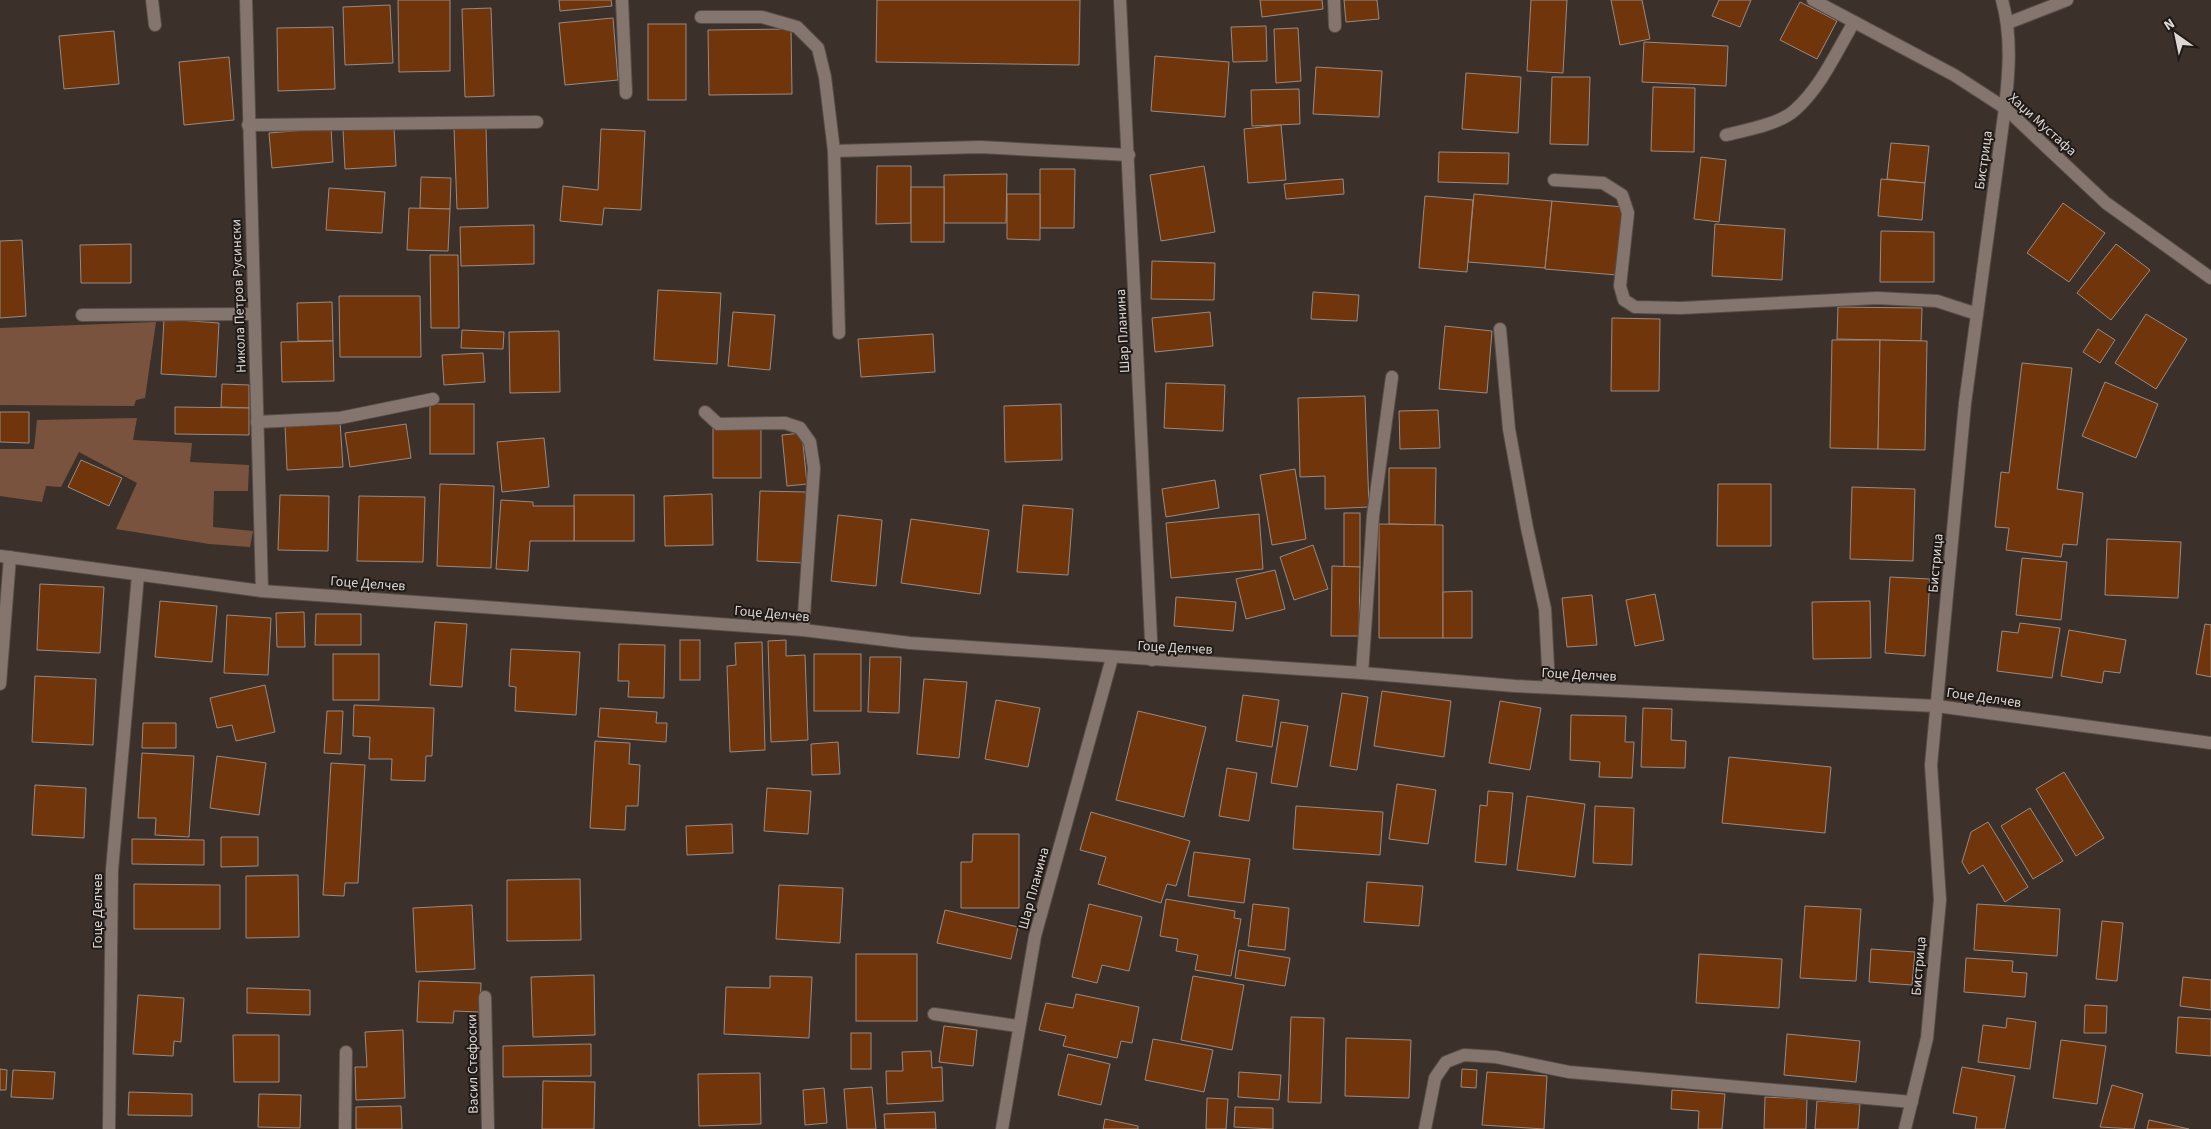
<svg xmlns="http://www.w3.org/2000/svg" width="2211" height="1129" viewBox="0 0 2211 1129" font-family="'Source Sans 3',sans-serif">
  <style>
    .green { fill: #7a533e }
    .building { fill: #71350c; stroke: #988a82 }
    .lines { fill: none; stroke-linecap: round; stroke-linejoin: round }
    .service-casing { stroke: #584d49; stroke-width: 14 }
    .minor-casing { stroke: #584d49; stroke-width: 14 }
    .service { stroke: #84766f; stroke-width: 12 }
    .minor { stroke: #84766f; stroke-width: 12 }
    .labels { text-anchor: middle; stroke-width: 4; stroke-linejoin: round; paint-order: stroke }
    .street-label { font-size: 14px; fill: #dfd7d3; stroke: #1f1a17 }
  </style>
  <rect width="100%" height="100%" fill="#3c312a"/>
  <g class="green">
    <polygon points="156,322 145,398 136,400 134,406 0,405 0,328"/>
    <polygon points="137,418 133,440 192,443 190,462 249,465 248,491 214,491 213,527 253,531 250,547 209,544 116,529 137,483 79,452 61,487 46,486 42,502 0,496 0,449 34,449 37,420"/>
  </g>
  <g class="building">
    <polygon points="398,0 450,0 450,71 399,72"/>
    <polygon points="559,0 611,0 612,6 560,11"/>
    <polygon points="877,0 1080,0 1079,65 876,62"/>
    <polygon points="1260,0 1322,0 1323,9 1262,17"/>
    <polygon points="1344,0 1377,0 1379,19 1346,22"/>
    <polygon points="1531,0 1567,0 1563,73 1527,71"/>
    <polygon points="1611,0 1642,0 1650,39 1620,45"/>
    <polygon points="1719,0 1751,0 1740,27 1712,16"/>
    <polygon points="1800,2 1837,21 1817,59 1780,40"/>
    <polygon points="390,5 393,63 345,65 343,7"/>
    <polygon points="491,8 494,96 465,97 462,9"/>
    <polygon points="613,18 618,80 565,85 559,23"/>
    <rect x="648" y="24" width="38" height="76"/>
    <polygon points="1266,26 1267,61 1233,62 1231,27"/>
    <polygon points="333,27 335,89 278,91 277,28"/>
    <polygon points="1298,28 1301,81 1276,83 1274,29"/>
    <polygon points="791,29 792,94 709,95 708,30"/>
    <polygon points="114,31 119,84 64,89 59,36"/>
    <polygon points="1644,42 1728,46 1726,86 1642,82"/>
    <polygon points="1155,56 1229,62 1225,117 1151,111"/>
    <polygon points="229,57 234,120 184,125 179,62"/>
    <polygon points="1316,67 1382,71 1379,117 1313,114"/>
    <polygon points="1466,73 1521,77 1518,133 1462,129"/>
    <polygon points="1552,77 1590,77 1588,145 1550,144"/>
    <polygon points="1653,87 1695,88 1694,152 1651,151"/>
    <polygon points="1299,89 1300,124 1252,126 1251,90"/>
    <polygon points="1281,125 1286,180 1248,183 1244,129"/>
    <polygon points="394,127 396,166 345,169 343,130"/>
    <polygon points="486,127 488,208 457,209 454,128"/>
    <polygon points="331,128 333,162 272,168 269,133"/>
    <polygon points="601,129 645,131 641,210 604,208 602,225 560,221 563,186 598,190"/>
    <polygon points="1891,143 1929,146 1925,183 1887,179"/>
    <polygon points="1439,152 1509,153 1508,184 1438,182"/>
    <polygon points="1701,157 1726,160 1719,222 1694,219"/>
    <polygon points="877,166 911,166 911,223 876,224"/>
    <polygon points="1204,166 1215,232 1161,241 1150,175"/>
    <polygon points="1040,169 1075,169 1074,228 1040,228"/>
    <polygon points="1007,174 1006,223 944,223 944,175"/>
    <polygon points="421,177 451,178 450,209 420,208"/>
    <polygon points="1343,179 1344,194 1286,199 1284,184"/>
    <polygon points="1881,179 1925,183 1922,220 1878,216"/>
    <rect x="911" y="187" width="33" height="55"/>
    <polygon points="329,188 385,192 382,233 326,230"/>
    <polygon points="1007,194 1040,194 1040,240 1007,239"/>
    <polygon points="1474,194 1552,201 1545,268 1468,262"/>
    <polygon points="1425,196 1473,200 1467,272 1419,268"/>
    <polygon points="1552,201 1624,207 1617,275 1545,269"/>
    <polygon points="2063,203 2105,233 2069,282 2027,253"/>
    <polygon points="409,208 450,209 448,251 407,250"/>
    <polygon points="1715,224 1785,229 1782,280 1712,276"/>
    <polygon points="534,225 534,264 461,266 460,227"/>
    <polygon points="1881,231 1934,232 1934,282 1880,282"/>
    <polygon points="22,240 26,316 0,318 0,241"/>
    <polygon points="131,244 131,283 81,283 80,245"/>
    <polygon points="2116,244 2150,270 2111,320 2077,293"/>
    <polygon points="430,255 458,255 459,328 431,328"/>
    <polygon points="1152,261 1215,263 1214,300 1151,299"/>
    <polygon points="658,290 721,293 717,364 654,360"/>
    <polygon points="1313,292 1359,295 1357,321 1311,319"/>
    <polygon points="339,296 420,296 421,357 340,357"/>
    <polygon points="332,302 333,341 298,341 297,303"/>
    <polygon points="1838,307 1922,308 1921,341 1837,339"/>
    <polygon points="733,312 775,315 770,370 728,366"/>
    <polygon points="1210,312 1213,346 1155,352 1152,318"/>
    <polygon points="2146,314 2187,339 2156,389 2115,363"/>
    <polygon points="1612,318 1660,319 1659,391 1611,391"/>
    <polygon points="164,319 219,323 216,377 161,374"/>
    <polygon points="1445,326 1492,331 1487,393 1439,389"/>
    <polygon points="2098,329 2115,340 2100,363 2083,352"/>
    <polygon points="462,330 504,332 503,349 461,348"/>
    <polygon points="559,331 560,392 510,393 509,332"/>
    <polygon points="933,334 935,372 861,377 858,339"/>
    <polygon points="1832,340 1880,340 1878,449 1830,448"/>
    <polygon points="1880,340 1927,341 1925,450 1878,449"/>
    <polygon points="333,341 334,381 282,382 281,342"/>
    <polygon points="483,353 485,382 444,385 442,355"/>
    <polygon points="2022,363 2072,368 2057,489 2083,493 2077,545 2063,544 2061,557 2006,550 2009,528 1995,527 2001,472 2009,473"/>
    <polygon points="2105,382 2158,404 2136,458 2082,436"/>
    <polygon points="1166,383 1225,385 1223,431 1164,428"/>
    <polygon points="222,384 249,385 249,408 221,407"/>
    <polygon points="1365,396 1369,507 1325,509 1325,476 1300,477 1298,398"/>
    <rect x="430" y="404" width="44" height="50"/>
    <polygon points="1061,404 1062,460 1005,462 1004,406"/>
    <polygon points="175,407 249,408 249,435 175,434"/>
    <polygon points="1438,410 1440,448 1400,449 1399,411"/>
    <polygon points="0,412 29,412 29,443 0,442"/>
    <polygon points="340,421 343,467 287,470 285,424"/>
    <polygon points="406,424 411,458 350,467 345,433"/>
    <rect x="713" y="427" width="48" height="51"/>
    <polygon points="802,433 807,484 787,486 782,435"/>
    <polygon points="544,438 549,487 502,492 497,442"/>
    <polygon points="81,460 122,478 109,506 68,487"/>
    <polygon points="1389,468 1436,468 1435,525 1389,524"/>
    <polygon points="1295,469 1306,539 1272,545 1260,475"/>
    <polygon points="1215,480 1219,508 1166,517 1162,489"/>
    <polygon points="440,484 494,486 491,568 437,566"/>
    <polygon points="1718,484 1771,484 1771,546 1717,546"/>
    <polygon points="1852,487 1915,489 1913,561 1850,559"/>
    <polygon points="760,491 806,492 804,563 757,561"/>
    <polygon points="712,494 713,545 665,546 664,496"/>
    <polygon points="280,495 329,496 328,551 278,550"/>
    <rect x="574" y="495" width="60" height="46"/>
    <polygon points="359,496 425,497 423,562 357,561"/>
    <polygon points="501,500 533,502 533,506 574,506 574,541 530,541 528,571 496,569"/>
    <polygon points="1023,505 1073,509 1068,575 1017,572"/>
    <rect x="1344" y="513" width="16" height="54"/>
    <polygon points="1259,514 1263,569 1171,578 1166,523"/>
    <polygon points="838,515 882,520 876,586 831,581"/>
    <polygon points="911,519 989,530 980,594 901,583"/>
    <polygon points="1379,524 1443,525 1443,638 1379,638"/>
    <polygon points="2107,539 2181,542 2178,598 2105,595"/>
    <polygon points="1313,545 1328,589 1294,600 1280,557"/>
    <polygon points="2022,558 2067,562 2061,620 2016,615"/>
    <polygon points="1332,566 1360,567 1359,636 1331,636"/>
    <polygon points="1275,570 1285,609 1246,619 1236,579"/>
    <polygon points="1890,577 1930,579 1925,656 1885,653"/>
    <polygon points="40,584 104,587 100,653 37,650"/>
    <polygon points="1472,591 1472,638 1443,638 1443,592"/>
    <polygon points="1655,594 1664,640 1635,646 1626,600"/>
    <polygon points="1592,595 1597,645 1567,647 1562,598"/>
    <polygon points="1176,597 1236,602 1233,631 1174,626"/>
    <polygon points="160,601 217,606 212,662 155,657"/>
    <polygon points="1870,601 1871,658 1813,659 1812,602"/>
    <polygon points="304,612 305,647 277,647 276,613"/>
    <polygon points="316,614 361,614 361,645 315,645"/>
    <polygon points="227,615 271,618 268,675 224,673"/>
    <polygon points="435,622 467,624 462,687 430,685"/>
    <polygon points="2020,623 2060,628 2052,678 1997,671 2002,631 2018,633"/>
    <polygon points="2205,624 2211,625 2211,677 2196,674"/>
    <polygon points="2069,630 2126,640 2120,673 2104,671 2102,683 2061,676"/>
    <rect x="680" y="640" width="20" height="40"/>
    <polygon points="786,640 786,656 805,655 808,740 771,742 768,641"/>
    <polygon points="762,642 765,750 730,752 727,666 736,665 735,643"/>
    <polygon points="619,644 665,645 664,698 628,697 629,681 618,681"/>
    <polygon points="511,649 580,652 576,715 515,711 516,687 509,686"/>
    <rect x="333" y="654" width="46" height="46"/>
    <rect x="814" y="654" width="47" height="57"/>
    <polygon points="870,657 901,657 899,713 868,712"/>
    <polygon points="35,676 96,679 93,745 32,742"/>
    <polygon points="924,679 967,682 959,758 917,754"/>
    <polygon points="265,685 275,732 236,741 232,725 217,728 210,698"/>
    <polygon points="1382,691 1451,701 1444,757 1374,746"/>
    <polygon points="1342,693 1368,697 1357,770 1330,766"/>
    <polygon points="1243,695 1279,700 1272,747 1236,741"/>
    <polygon points="996,700 1040,708 1028,767 985,759"/>
    <polygon points="1500,701 1541,708 1530,770 1489,763"/>
    <polygon points="354,705 434,708 432,756 426,756 425,781 391,780 392,759 369,759 370,737 353,736"/>
    <polygon points="600,708 657,712 656,723 667,723 666,742 598,737"/>
    <polygon points="1643,708 1672,709 1671,740 1686,741 1685,768 1641,767"/>
    <polygon points="327,711 343,711 341,754 324,753"/>
    <polygon points="1138,711 1206,727 1184,817 1116,800"/>
    <polygon points="1571,715 1626,716 1625,742 1634,742 1632,778 1599,777 1600,762 1570,760"/>
    <polygon points="1281,722 1308,726 1297,787 1271,783"/>
    <polygon points="143,723 176,723 176,748 142,748"/>
    <polygon points="595,741 630,743 629,764 640,765 638,806 626,806 625,830 590,828"/>
    <polygon points="838,742 840,774 812,775 811,744"/>
    <polygon points="142,753 194,756 189,837 155,835 156,818 138,818"/>
    <polygon points="217,756 266,763 259,815 210,808"/>
    <polygon points="1729,757 1831,767 1825,833 1722,823"/>
    <polygon points="331,763 365,765 358,883 345,883 344,896 323,895"/>
    <polygon points="1227,768 1257,773 1249,821 1219,816"/>
    <polygon points="2064,772 2104,838 2076,856 2036,789"/>
    <polygon points="1397,784 1436,790 1428,844 1389,839"/>
    <polygon points="35,785 86,788 84,838 32,835"/>
    <polygon points="767,788 811,791 808,834 764,831"/>
    <polygon points="1488,791 1513,793 1506,865 1475,862 1480,805 1487,806"/>
    <polygon points="1527,796 1585,804 1575,877 1517,870"/>
    <polygon points="1296,806 1383,812 1380,855 1293,849"/>
    <polygon points="1595,806 1634,808 1632,865 1593,863"/>
    <polygon points="2030,808 2063,861 2033,879 2001,826"/>
    <polygon points="1091,812 1190,841 1176,886 1167,884 1161,903 1098,884 1106,857 1080,850"/>
    <polygon points="1988,822 2028,887 2005,902 1983,865 1969,874 1962,862 1971,832"/>
    <polygon points="732,824 733,853 687,855 686,826"/>
    <polygon points="973,834 1019,834 1019,908 961,908 961,862 972,862"/>
    <polygon points="221,837 258,837 258,866 221,867"/>
    <polygon points="132,839 204,840 204,865 132,864"/>
    <polygon points="1194,852 1250,859 1244,903 1188,896"/>
    <polygon points="298,875 299,937 246,938 246,876"/>
    <polygon points="580,879 581,940 507,941 507,880"/>
    <polygon points="1367,882 1423,886 1419,926 1364,922"/>
    <polygon points="134,884 220,885 220,929 134,929"/>
    <polygon points="779,885 843,888 840,943 776,939"/>
    <polygon points="1166,899 1235,911 1234,918 1241,919 1231,976 1195,970 1198,955 1176,951 1178,939 1160,936"/>
    <polygon points="1089,904 1142,917 1129,971 1102,965 1097,983 1072,977"/>
    <polygon points="1253,904 1289,908 1285,950 1248,946"/>
    <polygon points="1977,904 2060,909 2057,956 1974,950"/>
    <polygon points="472,905 475,969 416,972 413,908"/>
    <polygon points="1805,906 1861,909 1856,981 1800,978"/>
    <polygon points="945,910 1018,927 1011,959 937,943"/>
    <polygon points="2102,921 2123,923 2117,981 2096,979"/>
    <polygon points="1871,949 1915,952 1912,985 1869,982"/>
    <polygon points="1239,950 1290,958 1285,986 1235,978"/>
    <rect x="856" y="954" width="61" height="67"/>
    <polygon points="1699,954 1782,959 1779,1008 1696,1003"/>
    <polygon points="1966,958 2013,961 2012,972 2027,973 2025,997 1964,992"/>
    <polygon points="594,975 595,1035 533,1037 531,977"/>
    <polygon points="770,976 812,977 809,1038 724,1034 726,987 770,988"/>
    <polygon points="1193,976 1244,985 1232,1050 1181,1040"/>
    <polygon points="2183,977 2211,980 2211,1010 2180,1006"/>
    <polygon points="419,981 481,983 480,1012 454,1011 453,1023 417,1022"/>
    <polygon points="247,988 310,990 310,1015 247,1013"/>
    <polygon points="1076,994 1139,1007 1132,1043 1121,1041 1117,1058 1063,1046 1066,1036 1039,1030 1046,1003 1073,1008"/>
    <polygon points="138,995 184,998 181,1042 174,1041 173,1056 133,1054"/>
    <polygon points="2085,1005 2107,1006 2106,1033 2084,1033"/>
    <polygon points="1291,1017 1324,1018 1321,1103 1288,1102"/>
    <polygon points="2178,1017 2211,1019 2211,1056 2176,1053"/>
    <polygon points="2007,1018 2036,1022 2030,1069 1978,1062 1983,1025 2006,1028"/>
    <polygon points="944,1026 977,1030 973,1066 939,1062"/>
    <polygon points="403,1030 405,1098 356,1100 355,1067 367,1067 365,1032"/>
    <rect x="851" y="1033" width="20" height="36"/>
    <polygon points="1787,1034 1860,1041 1856,1082 1784,1075"/>
    <polygon points="233,1035 279,1035 279,1082 234,1082"/>
    <polygon points="1346,1038 1411,1040 1409,1098 1345,1096"/>
    <polygon points="1153,1039 1213,1050 1204,1092 1145,1080"/>
    <polygon points="2061,1040 2106,1046 2097,1104 2053,1098"/>
    <polygon points="591,1044 591,1076 503,1077 503,1046"/>
    <polygon points="931,1051 932,1068 942,1067 943,1101 887,1104 886,1071 903,1071 902,1052"/>
    <polygon points="1068,1054 1110,1064 1101,1105 1058,1095"/>
    <polygon points="1962,1067 2015,1076 2005,1129 1975,1129 1977,1117 1953,1113"/>
    <polygon points="0,1069 7,1070 6,1090 0,1090"/>
    <polygon points="1462,1069 1477,1070 1476,1088 1461,1087"/>
    <polygon points="13,1070 55,1072 53,1099 11,1097"/>
    <polygon points="1239,1072 1281,1075 1279,1100 1238,1097"/>
    <polygon points="1487,1072 1547,1076 1544,1129 1482,1125"/>
    <polygon points="760,1073 761,1124 699,1126 698,1074"/>
    <polygon points="543,1081 595,1082 594,1129 542,1129"/>
    <polygon points="2112,1085 2143,1094 2134,1129 2100,1127"/>
    <polygon points="872,1087 876,1129 847,1129 844,1089"/>
    <polygon points="824,1088 827,1123 805,1125 803,1090"/>
    <polygon points="1672,1090 1725,1094 1722,1129 1698,1129 1699,1111 1671,1109"/>
    <polygon points="129,1092 192,1094 192,1116 128,1115"/>
    <polygon points="259,1094 301,1095 300,1128 258,1127"/>
    <polygon points="1765,1097 1807,1099 1806,1129 1764,1129"/>
    <polygon points="1207,1098 1228,1099 1226,1129 1206,1129"/>
    <polygon points="1817,1101 1860,1104 1858,1129 1815,1129"/>
    <polygon points="401,1106 402,1129 356,1129 356,1107"/>
    <polygon points="1235,1107 1273,1108 1273,1129 1234,1127"/>
    <polygon points="935,1112 936,1129 885,1129 884,1114"/>
    <polygon points="1105,1119 1138,1126 1138,1129 1103,1129"/>
    <polygon points="2149,1120 2189,1129 2147,1129"/>
  </g>
  <g class="lines">
    <defs>
      <g id="service">
        <polyline points="152,0 155,25"/>
        <polyline points="622,0 626,93"/>
        <polyline points="1334,0 1335,26"/>
        <polyline points="701,17 762,17 797,27 818,48 825,77 834,151 980,147 1129,155"/>
        <polyline points="2008,23 2067,0"/>
        <polyline points="248,125 537,122"/>
        <path d="M1726,135C1746,130 1780,124 1795,110C1821,87 1837,51 1854,22"/>
        <polyline points="834,151 839,333"/>
        <polyline points="1554,180 1603,183 1622,195 1628,213 1620,286 1624,300 1635,307 1681,308 1877,298 1937,301 1977,314"/>
        <polyline points="82,315 254,314"/>
        <polyline points="1500,329 1509,429 1527,528 1545,609 1549,687"/>
        <polyline points="705,412 718,424 785,423 800,428 810,442 814,468 803,630"/>
        <polyline points="257,422 340,418 433,399"/>
        <polyline points="1362,673 1373,516 1392,377"/>
        <polyline points="0,684 10,557"/>
        <polyline points="934,1014 1018,1026"/>
        <polyline points="1425,1129 1435,1078 1446,1062 1464,1055 1496,1057 1569,1072 1912,1102"/>
      </g>
      <g id="minor">
        <polyline points="246,0 262,591"/>
        <polyline points="1120,0 1152,660"/>
        <polyline points="1813,0 1954,75 2005,108 2106,203 2211,278"/>
        <polyline points="0,556 262,591 803,630 910,643 1362,673 1515,686 1937,706 2211,743"/>
        <polyline points="485,997 488,1129"/>
        <polyline points="109,1129 112,870 138,575"/>
        <polyline points="345,1129 346,1052"/>
        <polyline points="1002,1129 1035,936 1112,658"/>
        <path d="M1905,1129L1927,1038L1940,900L1931,765L1965,403L2005,108C2009,71 2012,36 2002,0"/>
      </g>
    </defs>
    <use href="#service" class="service-casing"/>
    <use href="#minor" class="minor-casing"/>
    <use href="#service" class="service"/>
    <use href="#minor" class="minor"/>
  </g>
  <g class="labels">
    <g class="street-label">
      <text transform="translate(2043 124) rotate(42)" y="5">Хаџи Мустафа</text>
      <text transform="translate(1983 160) rotate(-82)" y="5">Бистрица</text>
      <text transform="translate(238 296) rotate(-92)" y="5">Никола Петров Русински</text>
      <text transform="translate(1122 331) rotate(-93)" y="5">Шар Планина</text>
      <text transform="translate(1935 563) rotate(-85)" y="5">Бистрица</text>
      <text transform="translate(368 583) rotate(4)" y="5">Гоце Делчев</text>
      <text transform="translate(772 613) rotate(5)" y="5">Гоце Делчев</text>
      <text transform="translate(1175 647) rotate(3)" y="5">Гоце Делчев</text>
      <text transform="translate(1579 674) rotate(3)" y="5">Гоце Делчев</text>
      <text transform="translate(1984 697) rotate(8)" y="5">Гоце Делчев</text>
      <text transform="translate(1033 888) rotate(-75)" y="5">Шар Планина</text>
      <text transform="translate(97 911) rotate(-90)" y="5">Гоце Делчев</text>
      <text transform="translate(1918 966) rotate(-85)" y="5">Бистрица</text>
      <text transform="translate(472 1064) rotate(-91)" y="5">Васил Стефоски</text>
    </g>
  </g>
  <g transform="translate(2176 35) rotate(327)" stroke="#1f1a17" stroke-width="4" paint-order="stroke">
  <path d="M0-4L9 19L0 12L-9 19Z" fill="#dfd7d3"/>
  <text y="-8" font-size="14" font-weight="bold" text-anchor="middle" fill="#dfd7d3">N</text>
  </g>
</svg>
